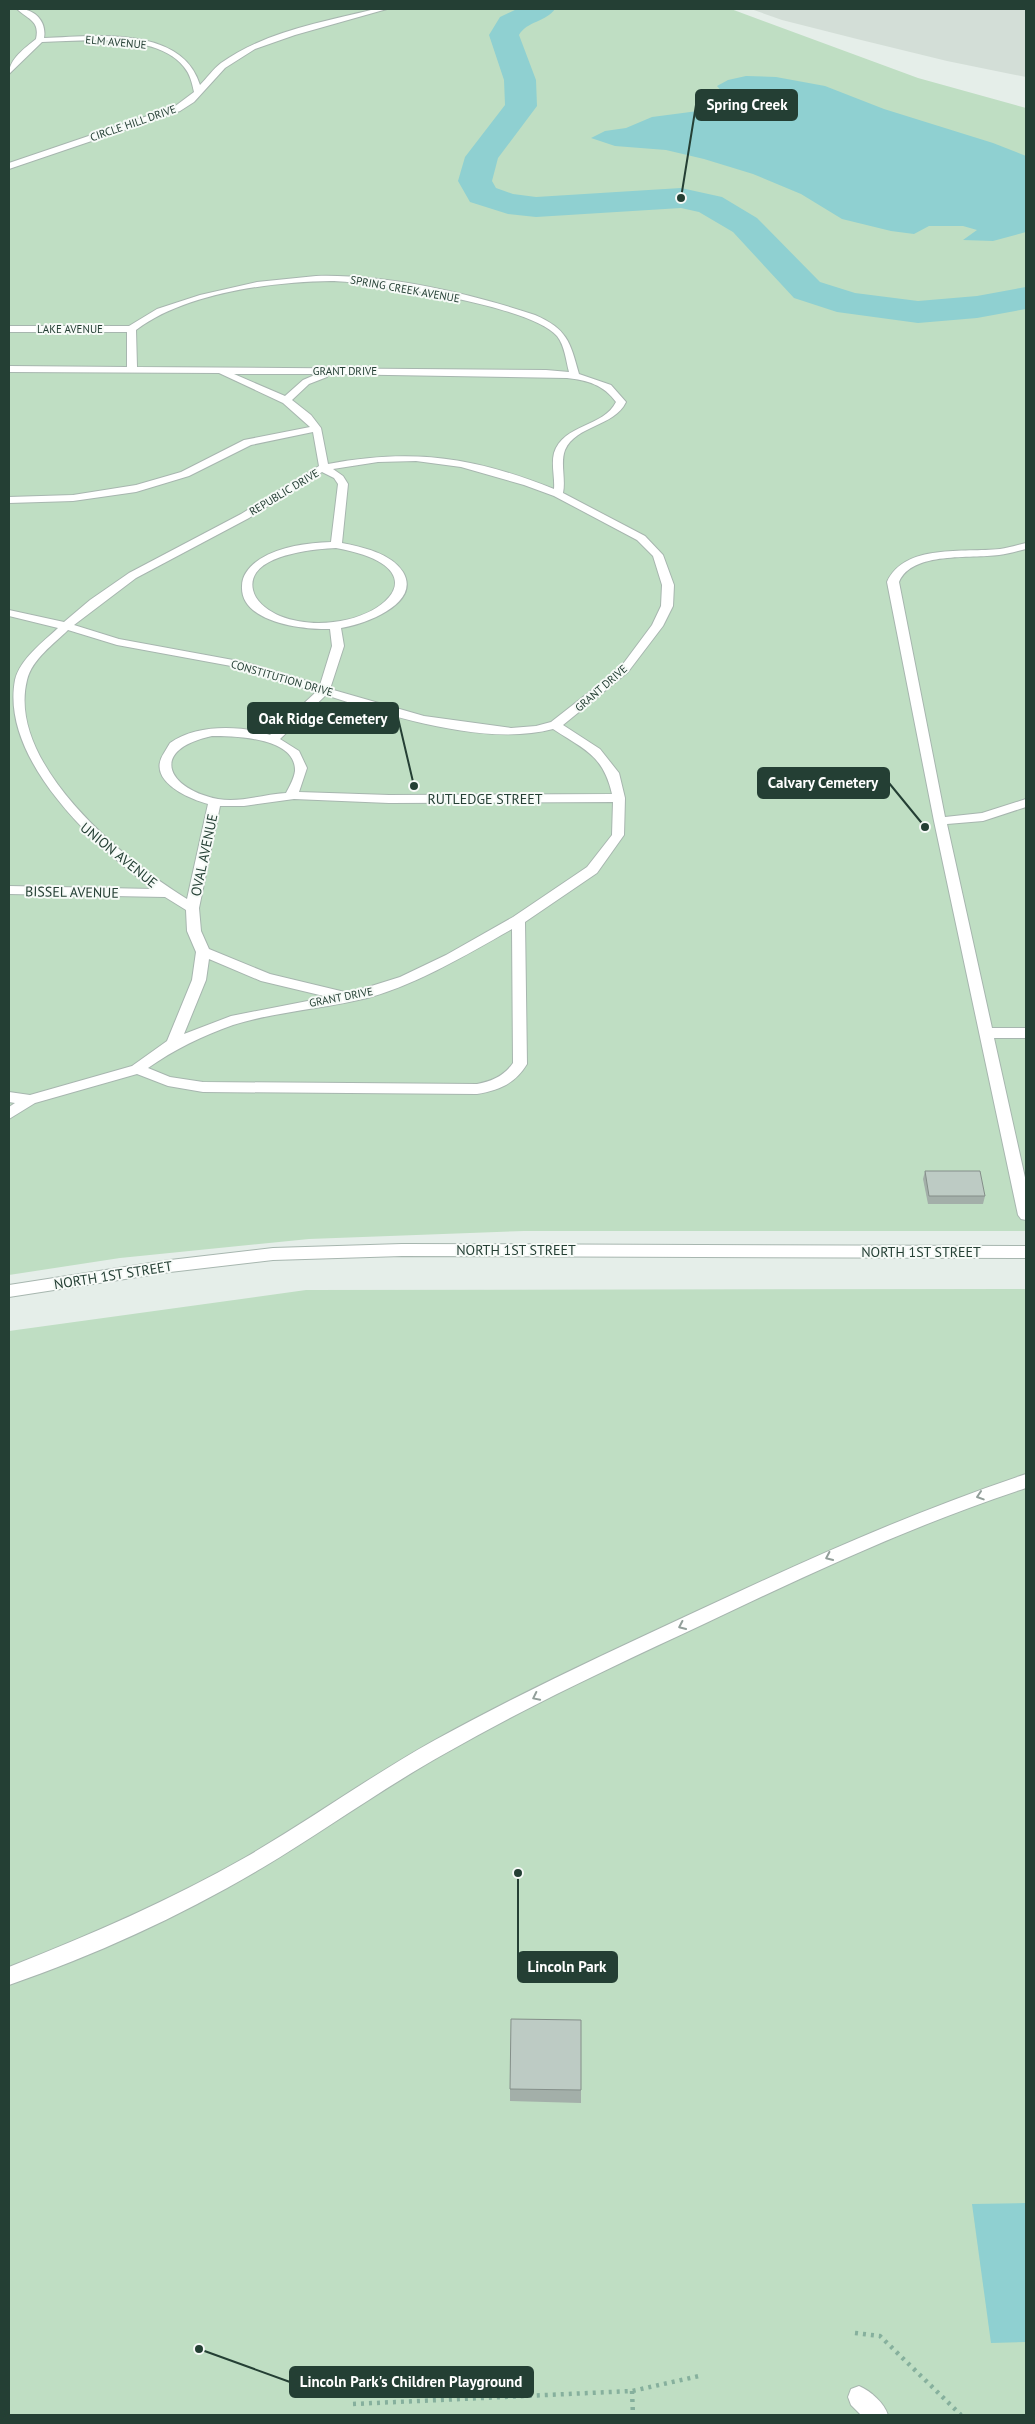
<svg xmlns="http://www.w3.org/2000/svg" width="1035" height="2424" viewBox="0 0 1035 2424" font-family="'PT Sans',sans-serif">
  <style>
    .built { fill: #d3ded7 }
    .green { fill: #bfdec3 }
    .water { fill: #8fd0d1 }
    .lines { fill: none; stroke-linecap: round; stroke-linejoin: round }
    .river { fill: #8fd0d1; fill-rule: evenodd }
    .minor-casing { stroke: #a7b6af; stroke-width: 2 }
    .path { stroke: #86b09d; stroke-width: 4.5; stroke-dasharray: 3 5; stroke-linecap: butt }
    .minor { fill: #fff; fill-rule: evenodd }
    .wall { fill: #a3afa9 }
    .building { fill: #bdcbc4; stroke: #848e89 }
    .oneway { stroke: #929f9a }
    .labels { text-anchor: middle; stroke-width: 4; stroke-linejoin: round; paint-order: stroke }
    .far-street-label { font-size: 11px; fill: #243f34; stroke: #f6faf7 }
    .street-label { font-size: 14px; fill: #243f34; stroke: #f6faf7 }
    .leader { fill: none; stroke: #243f34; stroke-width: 2 }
    .callout-dot { fill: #243f34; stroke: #f6faf7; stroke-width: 2 }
    .callout { fill: #243f34; stroke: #243f34; stroke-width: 2 }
    .callout-label { font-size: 15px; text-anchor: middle; font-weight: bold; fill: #fff }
  </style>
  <rect width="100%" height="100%" fill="#e5eee9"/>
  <polygon class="built" points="751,9 1026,9 1026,77 947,61 857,39 782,20"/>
  <g class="green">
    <polygon points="9,9 731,9 918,78 1026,108 1026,1231 524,1231 309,1239 120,1258 9,1275"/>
    <polygon points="1026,1289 1026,2415 9,2415 9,1331 306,1290"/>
  </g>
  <g class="water">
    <polygon points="746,76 776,77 825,86 884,109 993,143 1026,156 1026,232 993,241 963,240 977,230 963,226 929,226 914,234 891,231 842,219 801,194 753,174 704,159 666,150 615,146 591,138 605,131 626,128 652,117 698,111 724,94 717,86 728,80"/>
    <polygon points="1026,2203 1026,2342 991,2343 972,2204"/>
  </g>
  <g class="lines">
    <path class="river" d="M517,9H555C546,22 527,21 519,35L536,80L537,106L498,158L492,181L496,188L513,194L536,197L681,188L722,197L757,218L820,282L855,293L918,301L977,296L1026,287V309L977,318L918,323L837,312L794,298L733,232L699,212L681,208L536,217L508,214L470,202L458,181L465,157L505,105L504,80L489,35L500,17Z"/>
    <defs>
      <g id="minor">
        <path d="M17,9C34,8 47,21 44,38C93,36 182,25 200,85C207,78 213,69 221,63C266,31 323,22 375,9H387L295,35L255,49L225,68L194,102L180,111L9,169V163L174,107L194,92C192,83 190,74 184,67C157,32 81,41 42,42L9,74C9,59 25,48 36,39C40,21 29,20 17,9Z"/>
        <path d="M316,276C386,274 469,293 535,315C567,329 570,341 579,374L611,385L626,402C614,427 576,425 565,450C560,463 566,479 563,493L645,536L663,555L674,585L673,606L663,626L628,672L563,725L600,749L619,773L625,798L624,835L597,873L525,922L527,1064C515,1084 499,1090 477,1094L203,1092L168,1086L137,1074L35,1103L9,1119V1107L15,1103L9,1102V1092L30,1095L132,1066L167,1041L192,980L196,952L187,931L186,910L165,897L9,894V886L153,889C96,847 0,760 15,680C20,659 43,642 58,628L9,616V610L64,622L90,600L129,573L241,514L319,466L313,432L251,445L189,476L136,492L73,501L9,503V497L73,495L136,485L181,472L244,440L310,427L283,403L219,373L9,372V366L127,367V332H9V326H129L157,309L200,295L257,282ZM331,281C374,282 530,305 557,336C565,346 566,361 569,372L546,370L137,367L136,330C185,293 270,282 331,281ZM234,374H317L303,380L285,396ZM328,374L567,378C587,380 604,385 616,402C604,427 563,424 554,453C551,465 555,477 554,489C474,457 413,448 328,464L321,428L311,415L292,400L309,384L327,377ZM416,461L461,467L524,485L554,496L637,540L653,556L662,585L661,606L652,625L620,668L551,722L536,726L511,728L424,716L330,689L344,646L341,628C363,625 422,604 403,572C391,553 362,547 342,543L348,484L343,476L333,469L378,462ZM322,472L334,478L338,484L331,542C307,543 281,546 260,559C251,565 242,574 242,586C240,623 304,630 330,629L332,646L320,685L244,662L119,639L74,625L136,578L249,518ZM336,548C463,571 357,646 280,616C269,611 256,603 253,590C245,555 314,549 336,548ZM68,630L117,645L242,668L316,692L270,735C241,725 196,724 170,743C168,746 166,750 164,753C146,780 187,798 208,804L187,899C125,861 6,764 27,680C32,659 54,644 68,630ZM326,695C390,716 486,747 553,729C585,750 603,755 612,794L389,795L299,792L307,768L299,751L280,739ZM212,736C234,736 296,737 295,771C294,778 290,786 286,793C264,794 241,803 218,799C167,789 148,750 212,736ZM294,799L389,803L613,802L612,835L587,867L513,917L446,955L400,977L349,993L270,974L209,949L201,931L199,908L220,806H244ZM512,929L513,1063C504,1076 492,1081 477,1084L203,1082L170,1077L148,1068C175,1049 202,1036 233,1025C277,1011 326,1009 371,997C421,982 466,955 512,929ZM209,959L261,981L328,997L231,1016L184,1034L206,980Z"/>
        <path d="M1026,543V549C1017,551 1008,554 999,555C971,559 912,551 899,582L945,817L982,813L1026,799V807L983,821L947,824L992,1028H1026V1038H994L1026,1182V1220L1021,1219L1018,1215L934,821L887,582C905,543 964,553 1000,549C1008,548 1017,545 1026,543Z"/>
        <polygon points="402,1244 1026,1246 1026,1258 402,1256 273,1260 170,1272 9,1297 9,1285 170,1260 273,1248"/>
        <path d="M1026,1474V1488C916,1524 811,1573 706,1623C618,1664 530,1705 446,1753C383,1788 324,1831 262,1868C183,1915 96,1955 9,1985V1967C90,1935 171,1900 246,1857C310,1820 370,1776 435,1740C520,1693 607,1653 695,1612C804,1561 912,1512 1026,1474Z"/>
        <path d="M859,2386C871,2391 884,2403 888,2415H861L851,2405L848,2397L851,2389Z"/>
      </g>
    </defs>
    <use href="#minor" class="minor-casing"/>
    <g class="path">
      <polyline points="855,2333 880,2336 961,2415"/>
      <polyline points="632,2391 633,2415"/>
      <polyline points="353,2404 632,2391 699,2376"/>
    </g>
    <use href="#minor" class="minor"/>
  </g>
  <g class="wall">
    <polygon points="925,1171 985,1196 983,1204 928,1204 923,1179"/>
    <polygon points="510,2089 581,2090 581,2103 510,2101"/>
  </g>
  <g class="building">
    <polygon points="925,1171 980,1171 985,1196 929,1196"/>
    <polygon points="511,2019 581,2020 581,2090 510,2089"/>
  </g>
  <defs><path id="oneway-chevron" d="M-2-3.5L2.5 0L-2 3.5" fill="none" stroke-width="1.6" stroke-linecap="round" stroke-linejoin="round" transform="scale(1.25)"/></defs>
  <g class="oneway">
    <use href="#oneway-chevron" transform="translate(980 1496) rotate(162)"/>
    <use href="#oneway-chevron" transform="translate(829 1557) rotate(155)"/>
    <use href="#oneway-chevron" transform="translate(682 1626) rotate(155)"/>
    <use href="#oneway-chevron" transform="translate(536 1697) rotate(154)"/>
  </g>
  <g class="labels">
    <g class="far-street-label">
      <text transform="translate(116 42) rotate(5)" y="4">ELM AVENUE</text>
      <text transform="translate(133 123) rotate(-19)" y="4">CIRCLE HILL DRIVE</text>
      <text transform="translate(405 289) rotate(10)" y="4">SPRING CREEK AVENUE</text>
      <text x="70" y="333">LAKE AVENUE</text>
      <text x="345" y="375">GRANT DRIVE</text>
      <text transform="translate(284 492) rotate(-31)" y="4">REPUBLIC DRIVE</text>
      <text transform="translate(282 678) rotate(16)" y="4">CONSTITUTION DRIVE</text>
      <text transform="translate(601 688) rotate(-41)" y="4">GRANT DRIVE</text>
      <text transform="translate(341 997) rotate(-11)" y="4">GRANT DRIVE</text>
    </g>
    <g class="street-label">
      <text x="485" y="804">RUTLEDGE STREET</text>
      <text transform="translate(119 855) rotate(39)" y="5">UNION AVENUE</text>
      <text transform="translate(204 855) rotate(-78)" y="5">OVAL AVENUE</text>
      <text transform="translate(72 892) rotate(1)" y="5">BISSEL AVENUE</text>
      <text x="516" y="1255">NORTH 1ST STREET</text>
      <text x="921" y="1257">NORTH 1ST STREET</text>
      <text transform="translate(113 1275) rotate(-9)" y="5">NORTH 1ST STREET</text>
    </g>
  </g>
  <path class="leader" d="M681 198L696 105M414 786L398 718M925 827L889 783M518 1873L518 1967M199 2349L290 2382"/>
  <g class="callout-dot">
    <circle cx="681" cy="198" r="5"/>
    <circle cx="414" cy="786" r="5"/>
    <circle cx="925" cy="827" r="5"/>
    <circle cx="518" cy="1873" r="5"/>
    <circle cx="199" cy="2349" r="5"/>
  </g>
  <g class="callout">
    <rect x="696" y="90" width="101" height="30" rx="5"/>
    <rect x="248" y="703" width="150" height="30" rx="5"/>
    <rect x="758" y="768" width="131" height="30" rx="5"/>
    <rect x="518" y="1952" width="99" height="30" rx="5"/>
    <rect x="290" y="2367" width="243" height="30" rx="5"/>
  </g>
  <g class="callout-label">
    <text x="747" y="110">Spring Creek</text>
    <text x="323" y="724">Oak Ridge Cemetery</text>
    <text x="823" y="788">Calvary Cemetery</text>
    <text x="567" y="1972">Lincoln Park</text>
    <text x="411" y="2387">Lincoln Park's Children Playground</text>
  </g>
  <rect width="1035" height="2424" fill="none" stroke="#243f34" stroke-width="20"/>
</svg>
